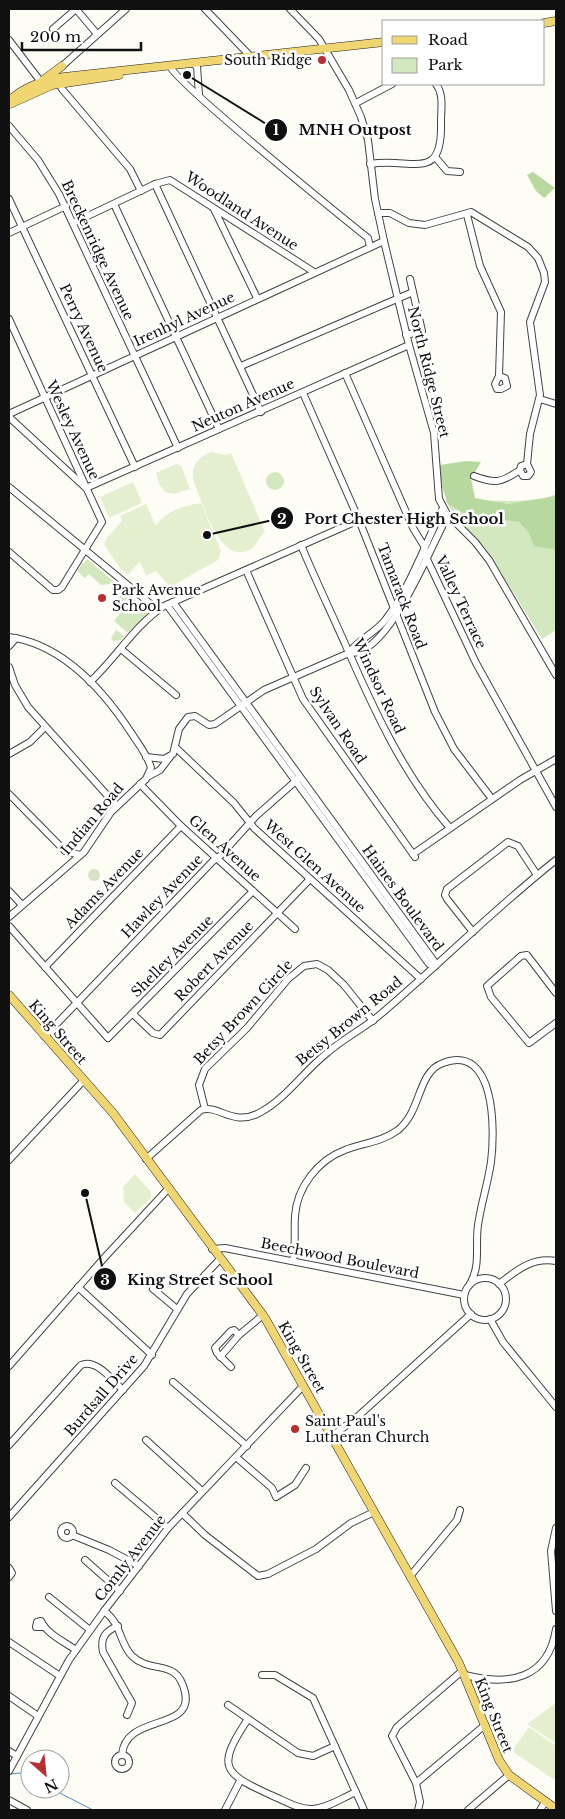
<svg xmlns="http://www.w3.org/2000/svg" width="565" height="1819" viewBox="0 0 565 1819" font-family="'Libre Baskerville',serif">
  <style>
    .green { fill: #d3e8bf }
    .forest { fill: #b7d89f }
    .cemetery { fill: #d7e1c5 }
    .pitch { fill: #e4efd0 }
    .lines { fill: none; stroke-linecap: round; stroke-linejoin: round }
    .stream { stroke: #478fc5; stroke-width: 1 }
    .minor-casing { stroke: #434343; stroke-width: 8 }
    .major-casing { stroke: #212121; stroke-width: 9 }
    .minor { stroke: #fff; stroke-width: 6 }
    .major { stroke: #f0d673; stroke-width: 8 }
    .poi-dot { fill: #b93032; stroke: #fff; stroke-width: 2 }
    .labels { text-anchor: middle; stroke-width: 5; stroke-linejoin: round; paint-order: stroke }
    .poi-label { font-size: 14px; fill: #101010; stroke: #fff; text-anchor: start }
    .street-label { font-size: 14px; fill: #101010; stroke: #fff }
    .leader { fill: none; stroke: #101010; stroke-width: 2 }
    .callout-dot { fill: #101010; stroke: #fff; stroke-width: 2 }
    .mark-label { font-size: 15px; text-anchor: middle; font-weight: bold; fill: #fff }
    .callout-label { font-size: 15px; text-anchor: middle; font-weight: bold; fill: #101010; stroke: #fff; stroke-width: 5; stroke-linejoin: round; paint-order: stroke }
  </style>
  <rect width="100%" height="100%" fill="#fefdf5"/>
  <g class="green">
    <circle cx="275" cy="481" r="9"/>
    <polygon points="556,494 556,630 542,639 487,550 454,515 445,500 516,501 544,499"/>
    <polygon points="87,559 113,581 111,584 101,585 89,574 85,578 77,571"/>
    <polygon points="115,583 149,612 129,634 114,621 126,606 113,595 115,589 112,585"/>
    <polygon points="116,630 124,636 121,640 113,641 111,638"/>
  </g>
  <g class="forest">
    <polygon points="533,172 555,188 544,198 536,191 527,175"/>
    <polygon points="466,461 481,462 471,479 475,498 508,504 556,496 556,550 534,546 529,533 519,522 465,514 448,504 441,484 440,465"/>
  </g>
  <circle class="cemetery" cx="94" cy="875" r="6"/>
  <g class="pitch">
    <path d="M212,452L226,455L231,453L265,532C258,537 257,548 247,551C219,562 202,502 194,482C189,468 198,456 212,452Z"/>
    <polygon points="176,464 181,466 190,489 174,494 165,492 159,484 156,473"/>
    <polygon points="133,482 142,503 109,518 100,497"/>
    <path d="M201,503L221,551L218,560L170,587L156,571L146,576L140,561L128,575L119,567L104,544L107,538L122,521L120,516L146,504L156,526C165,511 186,505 201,503Z"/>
    <polygon points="135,1174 151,1192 151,1198 135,1213 124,1202 123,1187"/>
    <polygon points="556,1703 556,1742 554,1742 527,1724"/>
    <polygon points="529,1727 556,1746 556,1781 512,1751"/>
  </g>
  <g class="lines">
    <g class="stream">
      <polyline points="9,1774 21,1773 30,1778"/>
      <polyline points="52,1789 93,1810"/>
    </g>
    <defs>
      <g id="minor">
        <polyline points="76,9 97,34"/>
        <polyline points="205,9 254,60"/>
        <polyline points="290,9 319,39 349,90 361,117 368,140 375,199 384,241 409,345 434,433 439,499 447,514 475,542 489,560 556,675"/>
        <polyline points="53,29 76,9"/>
        <polyline points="9,40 41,82"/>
        <polyline points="191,63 197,66 199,95"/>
        <path d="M170,66C173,80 343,218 368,238L370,247"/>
        <polyline points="60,68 126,9"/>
        <polyline points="58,81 62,89 130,169 141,191"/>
        <polyline points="356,103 392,84"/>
        <polyline points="9,126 38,160 59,194 178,448"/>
        <polyline points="436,158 447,171 460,172"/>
        <path d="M370,164C413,157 443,184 441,121C441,108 444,95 436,84"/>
        <polyline points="155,184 261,412"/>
        <polyline points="9,199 135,467"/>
        <polyline points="114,204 219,429"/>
        <polyline points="214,209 257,298"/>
        <polyline points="378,213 390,213 409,223 425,225 471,212 528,247 538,258 544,273 545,282 530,322 540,395 530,434 527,464"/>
        <polyline points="467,215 480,266 501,312 499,376 495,384 497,389 501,389 507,386 505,378 499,376"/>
        <polyline points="73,223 155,184 170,180 314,272"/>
        <polyline points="9,233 66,206"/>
        <polyline points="9,319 102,522 62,587 58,590 53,590 9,552"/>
        <polyline points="406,335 422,331 410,279"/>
        <polyline points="241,366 413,292"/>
        <polyline points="345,373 413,528 424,546 426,557 476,663 556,807"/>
        <polyline points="303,393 359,520 435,712 454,749 492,799"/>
        <polyline points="540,399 556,404"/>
        <polyline points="9,414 384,241"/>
        <polyline points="9,417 86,488 409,345"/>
        <polyline points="520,470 523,476 528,476 531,472 527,464"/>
        <path d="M474,476C495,484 501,483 520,470L521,466L527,464"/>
        <polyline points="9,487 158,610"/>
        <path d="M301,545C315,579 331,612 346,646C374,710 404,776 450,828"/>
        <polyline points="246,570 303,699 415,857"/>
        <polyline points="173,602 434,961 435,966"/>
        <polyline points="167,605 429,964 435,966"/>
        <path d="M9,637C63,644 104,691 132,734C139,745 148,756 151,768L146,779L111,812L84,852L9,917"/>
        <polyline points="9,646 16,638"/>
        <polyline points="121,649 176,695"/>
        <path d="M349,653C358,639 376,633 386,619C411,586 425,544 443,508"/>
        <polyline points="9,667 15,685 28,707 116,805"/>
        <path d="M90,682C116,658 134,626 164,606L359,520"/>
        <polyline points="175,747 234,803 254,828 421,979"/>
        <polyline points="9,754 30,742 44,728"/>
        <path d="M146,757L164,759L173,754L179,729L188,717L195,716L209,725L215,724L264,690L349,653C389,657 431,545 448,515"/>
        <polyline points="149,776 160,770 170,757"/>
        <polyline points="140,784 181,826 295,929"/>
        <polyline points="9,794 65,851 80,855"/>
        <polyline points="413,854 520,780 556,759"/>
        <polyline points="9,891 22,905"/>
        <polyline points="9,926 108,1038 253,891"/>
        <polyline points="473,932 447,899 445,895 447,889 508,842 518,846 537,875"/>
        <polyline points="45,967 181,826"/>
        <polyline points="556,993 527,955 521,956 487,986 491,997 529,1043 556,1023"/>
        <polyline points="133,1014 153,1033 160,1035 310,879"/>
        <polyline points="45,1036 213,861 220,856 256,816 298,779"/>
        <polyline points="205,1109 199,1085 205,1069 247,1028 288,979 304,966 317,964 328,970 344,985 373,1021"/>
        <path d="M146,1159L201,1110C218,1104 233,1127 259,1113C285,1100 304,1071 327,1053C344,1038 365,1028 382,1013C441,963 495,908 556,860"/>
        <polyline points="9,1160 84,1080"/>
        <polyline points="212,1249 225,1248 464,1295"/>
        <path d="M293,1261C296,1246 294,1231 295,1216C297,1187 318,1160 345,1150C363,1143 382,1142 398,1130C422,1111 417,1072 443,1063C496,1043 495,1131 491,1162C488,1183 481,1204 478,1225C475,1246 481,1265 470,1284"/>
        <circle cx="485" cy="1299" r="21"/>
        <path d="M499,1284C517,1270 532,1257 556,1261"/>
        <polyline points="78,1287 152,1355"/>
        <polyline points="153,1289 177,1309"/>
        <polyline points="490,1319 503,1342 556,1407"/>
        <polyline points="220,1357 239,1335 263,1315"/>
        <polyline points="9,1366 105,1257 168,1189"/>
        <polyline points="231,1367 217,1353 215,1348 231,1331 234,1330 239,1335"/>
        <polyline points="173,1382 247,1446"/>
        <polyline points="332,1436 355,1419 471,1314"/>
        <polyline points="146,1440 202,1491"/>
        <path d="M9,1445L81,1365C96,1358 112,1380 123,1390"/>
        <polyline points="236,1457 272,1488 276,1497 295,1485 306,1468"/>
        <polyline points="115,1483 168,1528"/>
        <polyline points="182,1513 205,1535 258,1576 268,1574 316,1549 351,1523 374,1512"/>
        <polyline points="9,1517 144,1366 187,1294 220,1259"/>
        <circle cx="67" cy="1532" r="6"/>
        <polyline points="556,1528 551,1551 556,1611"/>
        <polyline points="72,1535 109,1550 139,1566"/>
        <polyline points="85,1560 120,1591"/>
        <polyline points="9,1568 12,1573 9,1577"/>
        <polyline points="411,1575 457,1520 460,1510"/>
        <polyline points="49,1597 90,1630"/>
        <path d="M104,1611C122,1624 119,1643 132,1656C152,1675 177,1657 185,1692C194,1732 125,1713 122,1755"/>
        <path d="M118,1626C105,1631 100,1638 103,1652L132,1703L127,1715"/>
        <path d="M42,1627H36L37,1622L41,1621C47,1634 63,1641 76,1650"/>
        <polyline points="9,1642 60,1676"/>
        <polyline points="262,1675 275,1675 313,1698 364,1810"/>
        <path d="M465,1675C508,1686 548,1680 556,1629"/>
        <polyline points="9,1696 38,1716"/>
        <polyline points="228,1705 298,1753 313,1756 335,1746"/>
        <path d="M248,1719C216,1767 222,1773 273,1796C285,1801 300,1810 313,1809C328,1808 342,1798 356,1792"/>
        <polyline points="9,1751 17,1756"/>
        <circle cx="122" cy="1762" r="7"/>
        <polyline points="9,1771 69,1660 104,1611 168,1528 303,1386"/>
        <polyline points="416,1783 392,1736 397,1727 462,1671"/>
        <polyline points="9,1800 27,1810"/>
        <polyline points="225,1810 240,1781"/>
        <polyline points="418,1810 420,1802 416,1783 485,1725"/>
        <polyline points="468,1810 509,1775"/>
        <polyline points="540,1810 545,1802"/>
      </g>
      <g id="major">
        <polyline points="544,23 556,21"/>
        <polyline points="42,81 62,66"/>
        <path d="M9,101C24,87 44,80 64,77L384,42"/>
        <polyline points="10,104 52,85 119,75"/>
        <polyline points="9,995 113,1113 265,1318 459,1663 499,1760 509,1775 556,1809"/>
      </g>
    </defs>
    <use href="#minor" class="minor-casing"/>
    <use href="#major" class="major-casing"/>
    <use href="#minor" class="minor"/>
    <use href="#major" class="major"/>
  </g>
  <g class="poi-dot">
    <circle cx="322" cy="60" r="5"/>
    <circle cx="102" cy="598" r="5"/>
    <circle cx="295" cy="1429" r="5"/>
  </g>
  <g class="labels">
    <g class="poi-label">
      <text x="312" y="65" text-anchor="end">South Ridge</text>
      <text x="112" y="595">Park Avenue<tspan x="112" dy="16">School</tspan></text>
      <text x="305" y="1426">Saint Paul's<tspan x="305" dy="16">Lutheran Church</tspan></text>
    </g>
    <g class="street-label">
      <text transform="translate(242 211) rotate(33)" y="5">Woodland Avenue</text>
      <text transform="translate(98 250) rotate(65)" y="5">Breckenridge Avenue</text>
      <text transform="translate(184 319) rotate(-25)" y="5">Irenhyl Avenue</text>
      <text transform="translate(84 328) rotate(65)" y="5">Perry Avenue</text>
      <text transform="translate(429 372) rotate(76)" y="5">North Ridge Street</text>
      <text transform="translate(243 405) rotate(-24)" y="5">Neuton Avenue</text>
      <text transform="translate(73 430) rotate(65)" y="5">Wesley Avenue</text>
      <text transform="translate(402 596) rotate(69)" y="5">Tamarack Road</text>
      <text transform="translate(461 602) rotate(65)" y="5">Valley Terrace</text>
      <text transform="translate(379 686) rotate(65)" y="5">Windsor Road</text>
      <text transform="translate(338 725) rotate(56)" y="5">Sylvan Road</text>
      <text transform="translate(92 819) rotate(-50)" y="5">Indian Road</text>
      <text transform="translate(225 848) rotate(42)" y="5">Glen Avenue</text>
      <text transform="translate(315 866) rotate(42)" y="5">West Glen Avenue</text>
      <text transform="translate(104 888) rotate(-46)" y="5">Adams Avenue</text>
      <text transform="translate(162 896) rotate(-46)" y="5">Hawley Avenue</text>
      <text transform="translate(403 898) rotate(54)" y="5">Haines Boulevard</text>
      <text transform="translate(172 956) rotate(-45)" y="5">Shelley Avenue</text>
      <text transform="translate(214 961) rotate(-46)" y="5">Robert Avenue</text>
      <text transform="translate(243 1012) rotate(-47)" y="5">Betsy Brown Circle</text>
      <text transform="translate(349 1021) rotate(-39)" y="5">Betsy Brown Road</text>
      <text transform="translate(58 1032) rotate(49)" y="5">King Street</text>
      <text transform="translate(340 1258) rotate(11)" y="5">Beechwood Boulevard</text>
      <text transform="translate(302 1357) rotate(60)" y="5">King Street</text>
      <text transform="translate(101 1395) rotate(-49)" y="5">Burdsall Drive</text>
      <text transform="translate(130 1558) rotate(-52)" y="5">Comly Avenue</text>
      <text transform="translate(494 1715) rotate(68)" y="5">King Street</text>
    </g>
  </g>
  <path class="leader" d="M187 75L276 130M207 535L282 518M85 1193L105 1279"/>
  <g class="callout-dot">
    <circle cx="187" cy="75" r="5"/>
    <circle cx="207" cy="535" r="5"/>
    <circle cx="85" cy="1193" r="5"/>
    <circle cx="276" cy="130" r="12"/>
    <circle cx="282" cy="518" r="12"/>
    <circle cx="105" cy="1279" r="12"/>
  </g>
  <g class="mark-label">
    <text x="276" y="135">1</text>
    <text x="282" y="524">2</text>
    <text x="105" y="1285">3</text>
  </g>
  <g class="callout-label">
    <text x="355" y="135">MNH Outpost</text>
    <text x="404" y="524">Port Chester High School</text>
    <text x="200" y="1285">King Street School</text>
  </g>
  <rect width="565" height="1819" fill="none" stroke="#101010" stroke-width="20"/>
  <rect x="382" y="20" width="162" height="65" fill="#ffffff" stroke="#9f9f9f"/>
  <rect x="392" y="36" width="25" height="8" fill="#f0d673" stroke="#9f9f9f"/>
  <text x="428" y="45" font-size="15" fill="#101010">Road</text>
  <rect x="392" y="58" width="25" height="15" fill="#d3e8bf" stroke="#9f9f9f"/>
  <text x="428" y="70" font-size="15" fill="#101010">Park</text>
  <g transform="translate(45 1774) rotate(153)"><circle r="24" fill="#ffffff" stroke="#9f9f9f"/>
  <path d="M0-4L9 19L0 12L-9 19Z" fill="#b93032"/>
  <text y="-8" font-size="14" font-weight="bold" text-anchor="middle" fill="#101010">N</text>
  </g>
  <path d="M22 42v8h119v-8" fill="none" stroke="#101010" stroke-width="2.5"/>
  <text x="30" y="42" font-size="15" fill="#101010" stroke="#ffffff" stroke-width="4" paint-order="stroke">200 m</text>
</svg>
